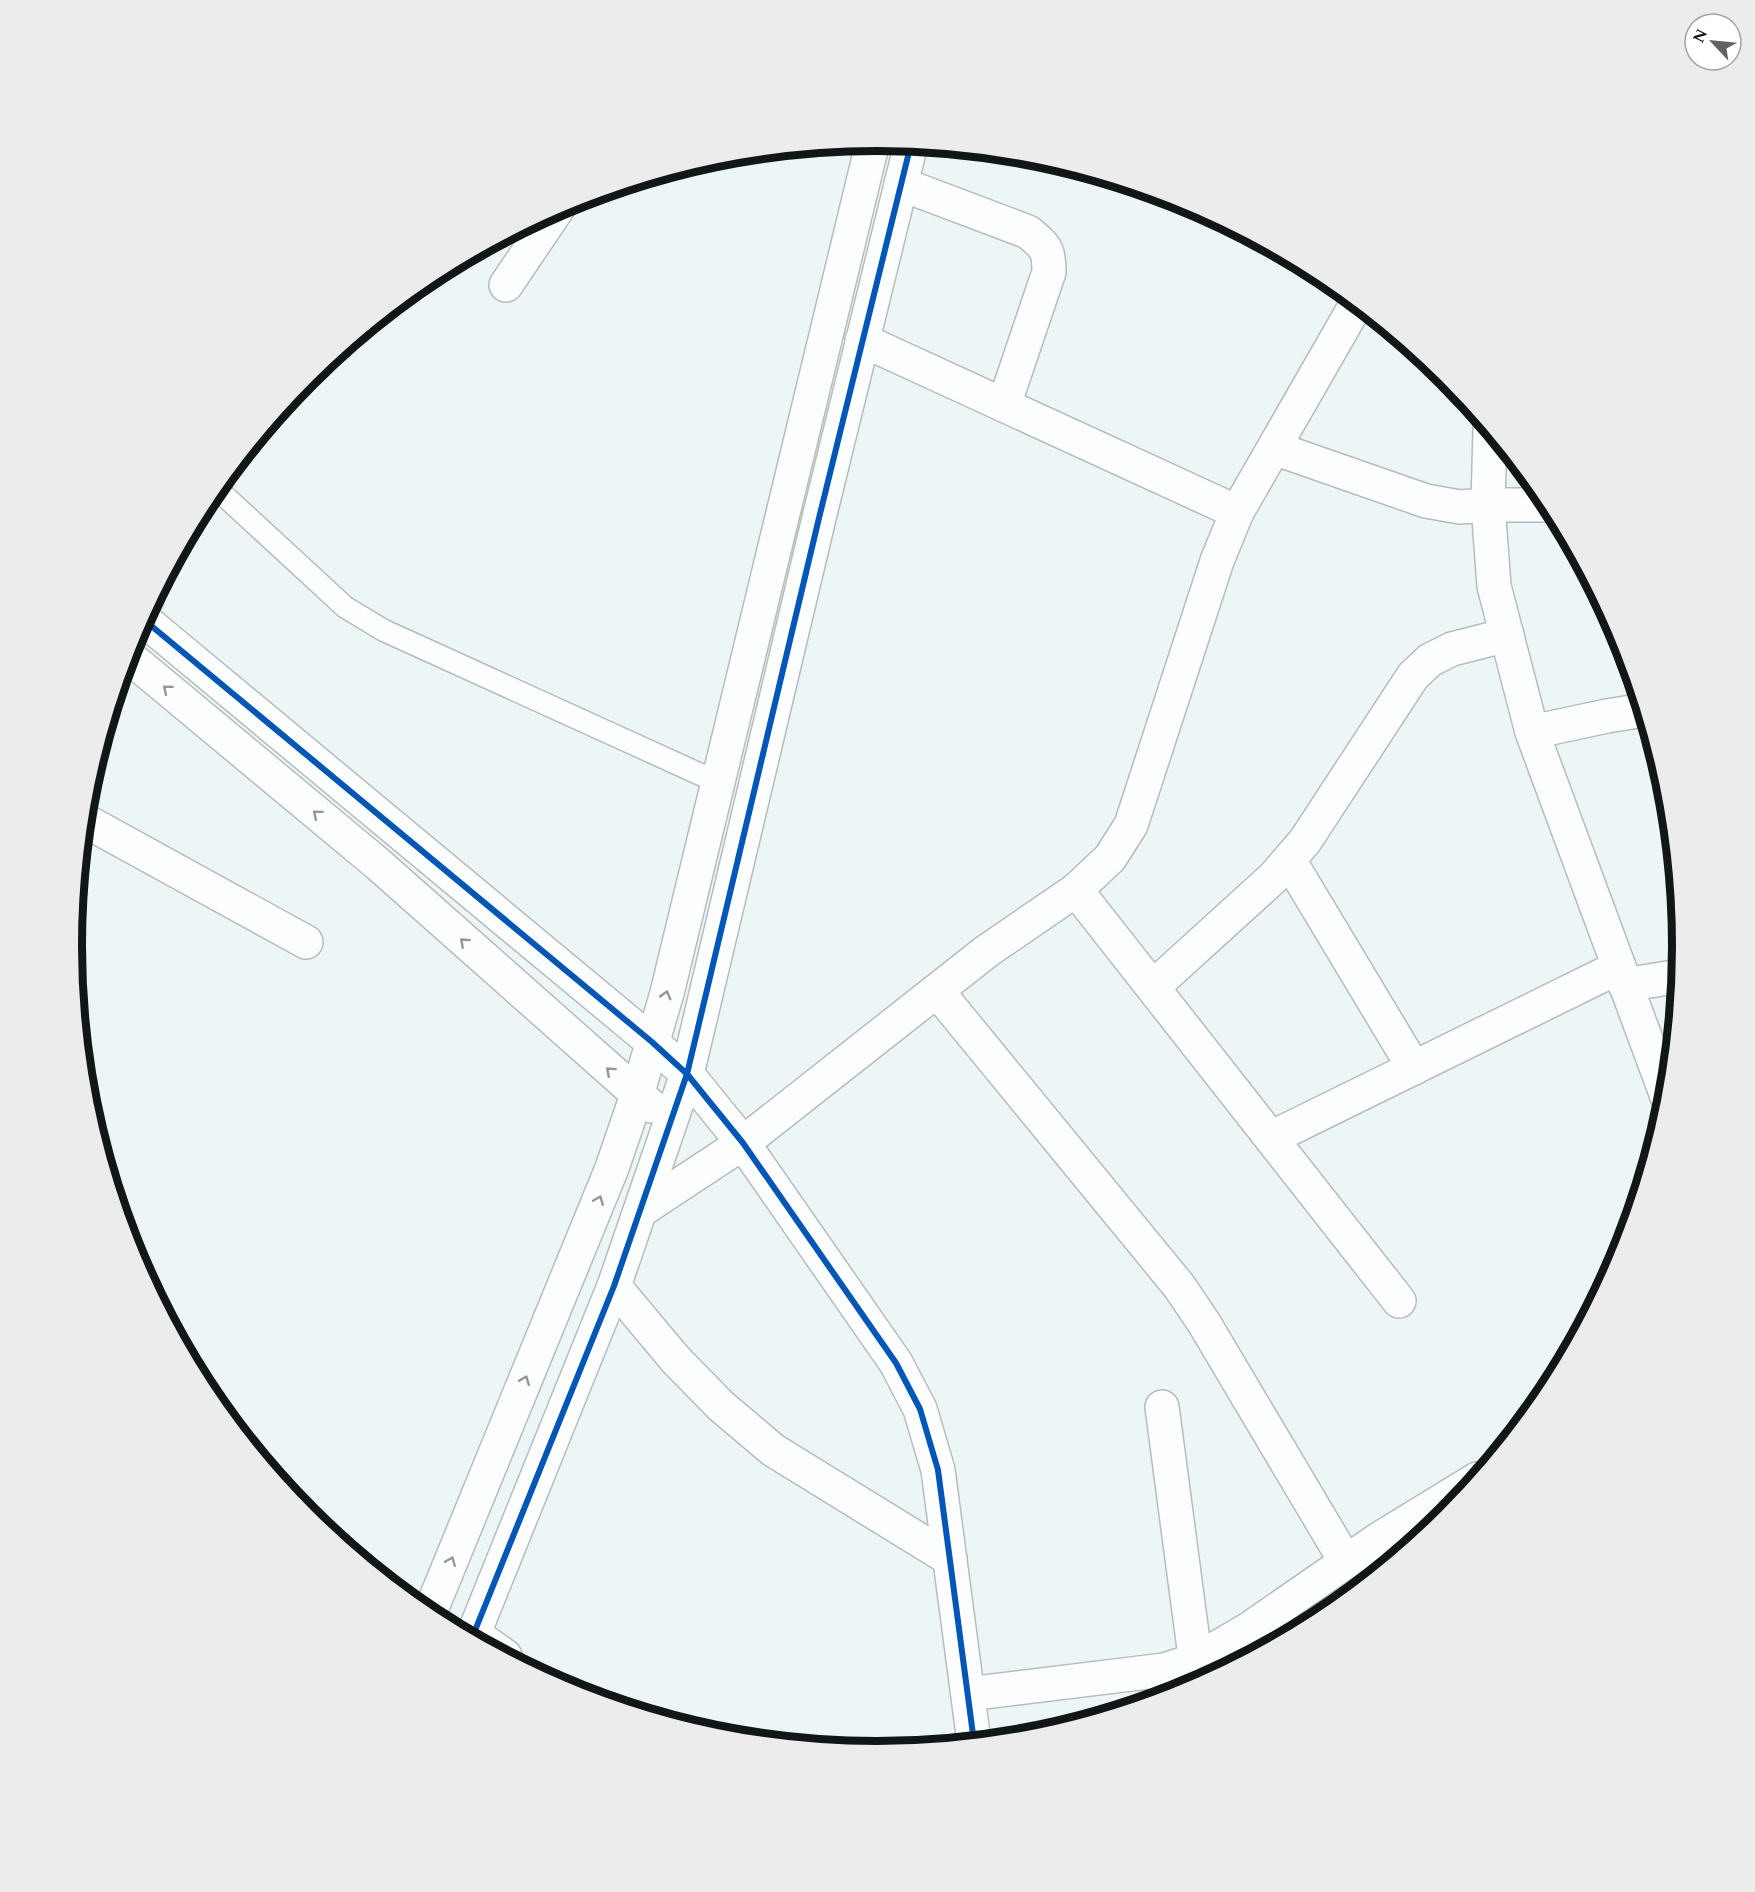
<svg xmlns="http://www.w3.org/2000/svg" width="1755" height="1892" viewBox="0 0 1755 1892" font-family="Spectral,serif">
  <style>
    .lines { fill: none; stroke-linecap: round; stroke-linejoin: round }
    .service-casing { stroke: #b6bcbc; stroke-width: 24 }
    .minor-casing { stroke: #b6bcbc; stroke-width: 36 }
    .service { stroke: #fcfefe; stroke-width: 21 }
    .minor { stroke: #fcfefe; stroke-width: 33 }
    .cycleway-casing { stroke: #fff; stroke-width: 10 }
    .cycleway { stroke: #0057b8; stroke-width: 6 }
    .oneway { stroke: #929696 }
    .rim { fill: none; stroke: #111616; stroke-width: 8 }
  </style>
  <rect width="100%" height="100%" fill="#ecf6f6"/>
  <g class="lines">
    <defs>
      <polyline id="service" points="216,488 345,607 383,630 717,782"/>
      <g id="minor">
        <path d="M901,184L1028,232C1046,247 1049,249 1049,272L1004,405"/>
        <polyline points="506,285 558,208"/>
        <polyline points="862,340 1237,512"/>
        <polyline points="1490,429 1488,505 1494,586 1532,732 1668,1099"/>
        <polyline points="1274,448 1426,501 1460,507 1488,505 1551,505"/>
        <polyline points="143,619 652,1042 687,1074 743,1143 896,1363 920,1409 938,1470 974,1742"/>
        <polyline points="128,656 378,864 651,1106"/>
        <polyline points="1532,732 1607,716 1644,710"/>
        <polyline points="84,820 306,942"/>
        <polyline points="1289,860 1414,1068"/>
        <polyline points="1076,890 1399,1301"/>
        <polyline points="1625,985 1680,976"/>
        <polyline points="1153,987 1274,877 1305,841 1413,676 1430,660 1452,649 1507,635"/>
        <polyline points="937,991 1179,1286 1204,1323 1346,1562"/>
        <polyline points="1271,1138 1619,967"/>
        <polyline points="640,1211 743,1143 987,951 1076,890 1110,858 1131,825 1217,561 1237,512 1357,303"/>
        <polyline points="614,1286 676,1360 721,1406 773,1450 950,1559"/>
        <polyline points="1162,1407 1198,1679"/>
        <polyline points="429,1615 612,1168 637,1095 667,993 873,141"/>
        <polyline points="474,1634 505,1656"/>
        <polyline points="472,1638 614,1286 687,1074 819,518 911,144"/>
        <polyline points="968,1694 1164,1670 1196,1660 1249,1629 1379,1539 1477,1479"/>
      </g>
    </defs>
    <use href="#service" class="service-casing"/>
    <use href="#minor" class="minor-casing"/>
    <use href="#service" class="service"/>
    <use href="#minor" class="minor"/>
    <defs>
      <g id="cycleway">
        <polyline points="143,619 652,1042 687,1074 743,1143 896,1363 920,1409 938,1470 974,1742"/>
        <polyline points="472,1638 614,1286 687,1074 819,518 911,144"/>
      </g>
    </defs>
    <use href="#cycleway" class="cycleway-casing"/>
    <use href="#cycleway" class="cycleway"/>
  </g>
  <defs><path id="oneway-chevron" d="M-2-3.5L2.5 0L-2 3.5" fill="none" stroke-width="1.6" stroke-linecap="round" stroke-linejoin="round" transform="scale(1.5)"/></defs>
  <g class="oneway">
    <use href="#oneway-chevron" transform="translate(167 689) rotate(-140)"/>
    <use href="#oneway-chevron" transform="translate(317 814) rotate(-140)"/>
    <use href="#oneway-chevron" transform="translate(464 942) rotate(-138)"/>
    <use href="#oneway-chevron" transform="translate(666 995) rotate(-75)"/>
    <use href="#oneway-chevron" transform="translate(610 1071) rotate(-138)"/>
    <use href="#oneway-chevron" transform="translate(599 1200) rotate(-68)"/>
    <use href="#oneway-chevron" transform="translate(525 1380) rotate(-68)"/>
    <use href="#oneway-chevron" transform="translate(451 1561) rotate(-68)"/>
  </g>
  <path d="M0 0H1755V1892H0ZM82 946a795 795 0 1 1 1590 0a795 795 0 1 1-1590 0Z" fill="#ececec" fill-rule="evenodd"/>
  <path class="rim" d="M82 946a795 795 0 1 1 1590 0a795 795 0 1 1-1590 0Z"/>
  <g transform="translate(1713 42) rotate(296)"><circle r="28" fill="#ffffff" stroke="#a0a2a2" stroke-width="1.5"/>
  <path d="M0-4.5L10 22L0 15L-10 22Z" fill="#5e6464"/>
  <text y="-9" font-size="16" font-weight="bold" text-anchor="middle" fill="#111616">N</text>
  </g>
</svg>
